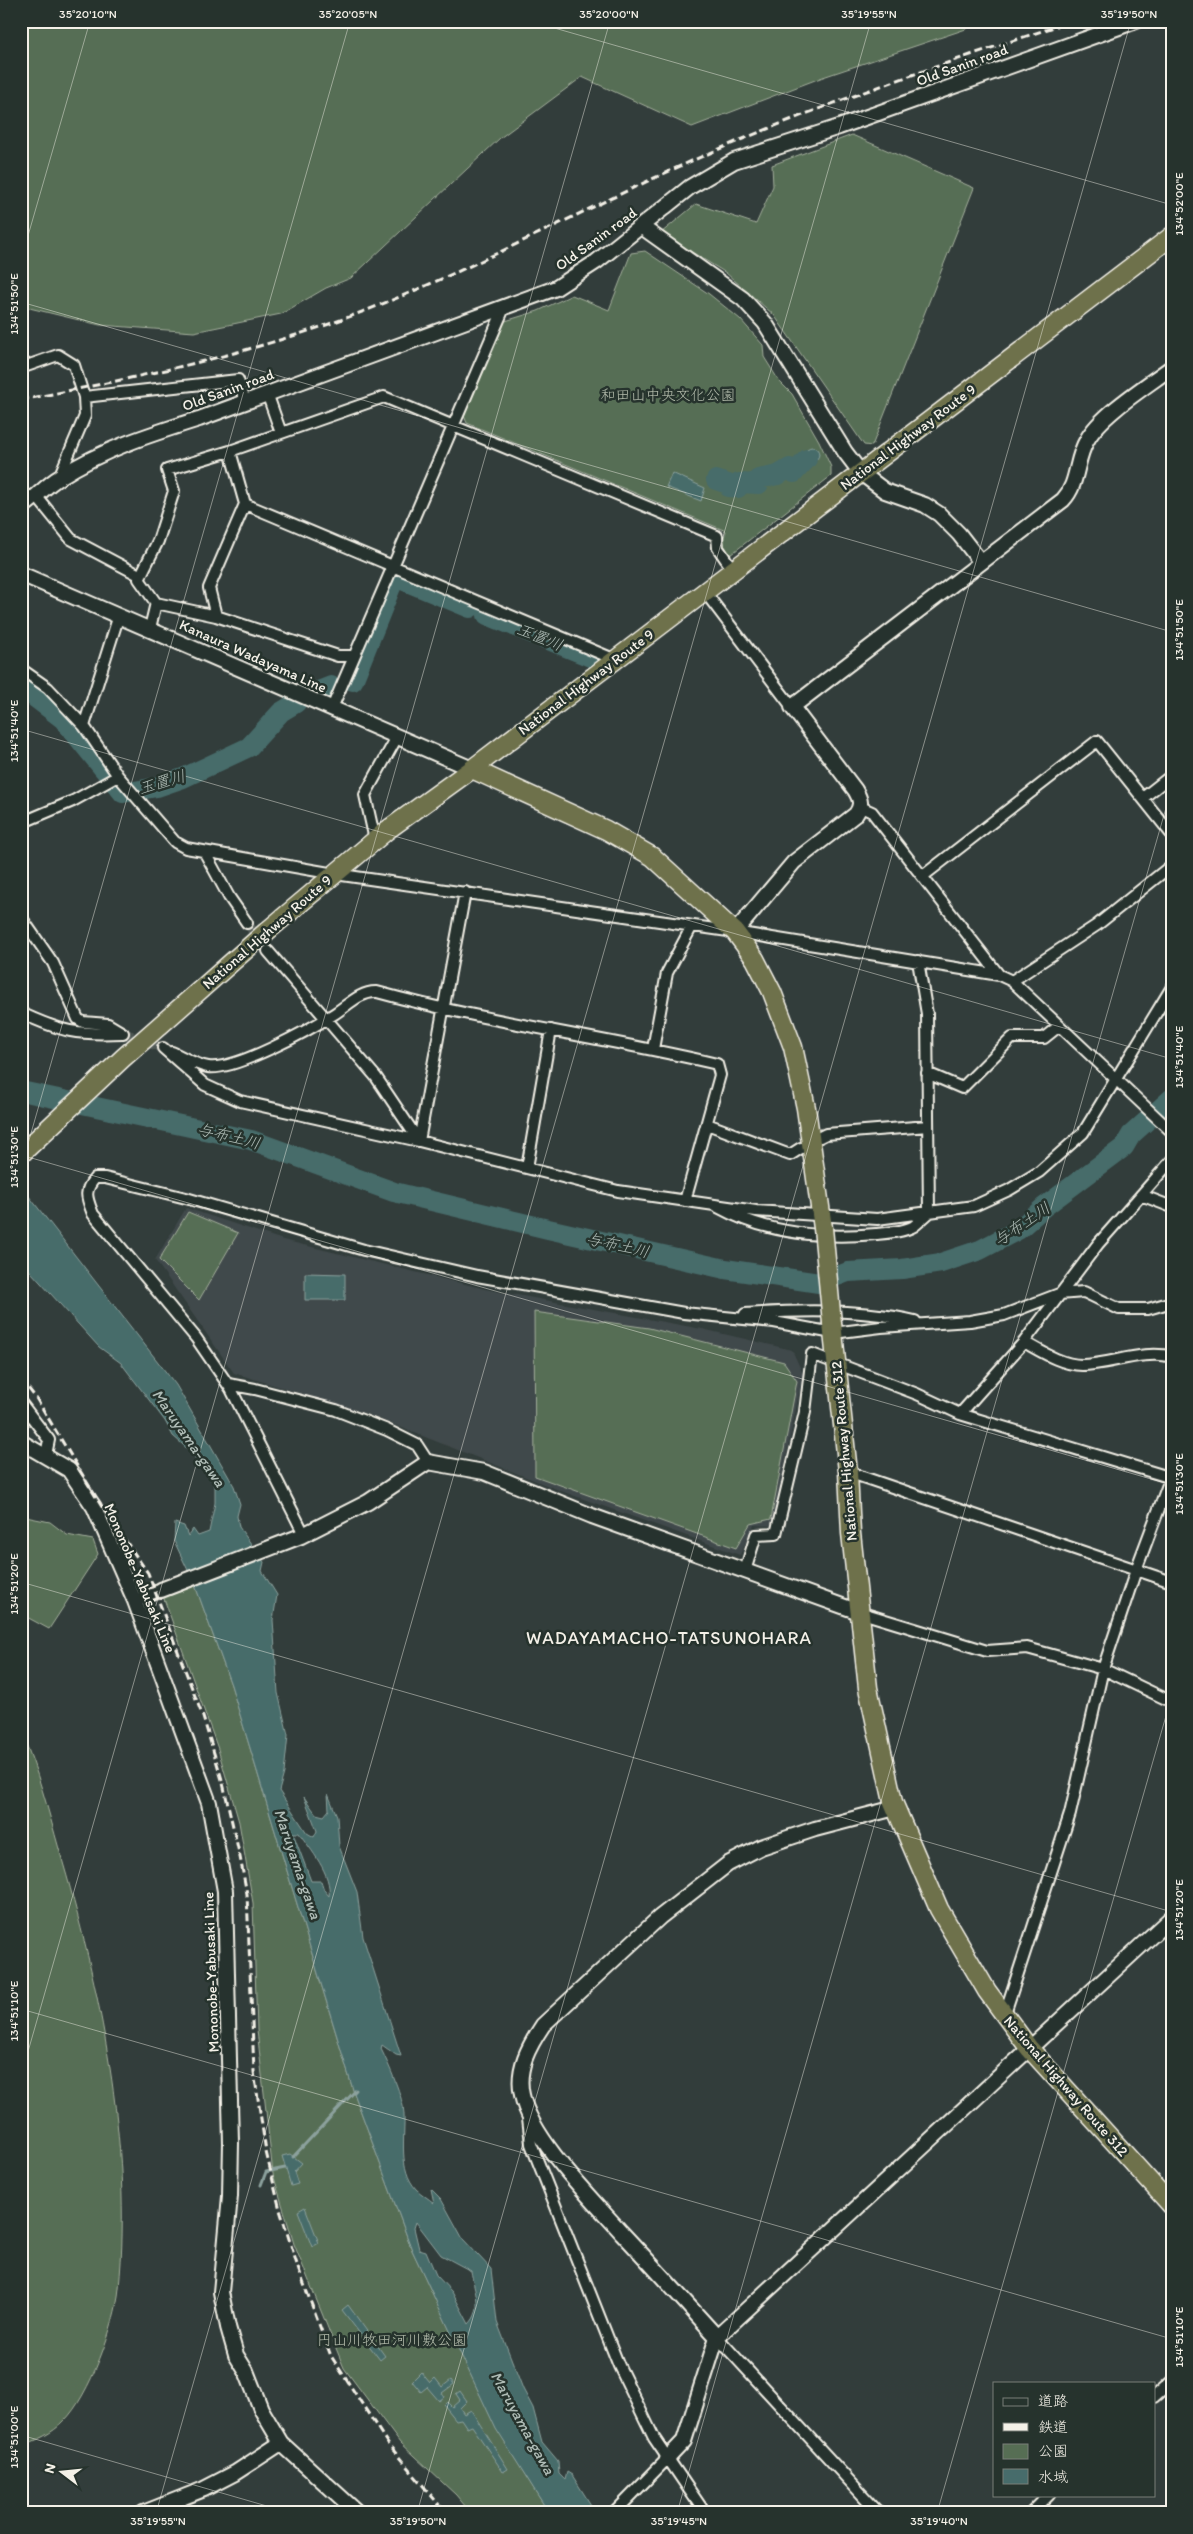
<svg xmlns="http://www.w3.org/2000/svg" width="1193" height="2534" font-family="Itim,'Klee One',sans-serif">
<rect width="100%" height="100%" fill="#323d3b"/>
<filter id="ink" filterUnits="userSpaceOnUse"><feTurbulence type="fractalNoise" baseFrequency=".02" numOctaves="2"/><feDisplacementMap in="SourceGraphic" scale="10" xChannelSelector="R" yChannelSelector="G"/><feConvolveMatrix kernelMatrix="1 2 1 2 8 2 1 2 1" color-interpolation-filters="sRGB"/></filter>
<g filter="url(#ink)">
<path fill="#41494b" d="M186,1208L283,1240L485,1289L702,1329L792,1350L803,1374L772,1526L754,1525L740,1555L564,1492L362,1412L234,1373L155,1260Z"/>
<path fill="#566e54" stroke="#a5b09e" d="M21,21H974L966,29L823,77L692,127L582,77L500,138L351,278L326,288L281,314L194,332L100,325L21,306Z
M852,135L974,188L872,446L864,445L774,315L726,273L661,233L696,204L756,224L773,186L772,165Z
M645,251L709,294L740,319L763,345L764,357L779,381L792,394L819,441L831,467V476L730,555L722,544L726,531L467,423L464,416L502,322L538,311L572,295L609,310L631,253Z
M188,1212L238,1233L199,1300L159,1260Z
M534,1312L649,1328L784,1362L797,1381L771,1519L750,1524L736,1548L535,1476Z
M21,1516L50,1522L67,1535L93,1540L98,1554L49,1629L21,1614Z
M195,1585L231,1685L354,2093L412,2250L496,2428L549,2513H471L456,2495L400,2443L344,2368L294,2244L273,2174L257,2030L253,1903L239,1822L218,1749L163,1596Z
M21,1732C38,1770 48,1810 59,1849C100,1987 133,2143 119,2288C116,2323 89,2397 64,2421C52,2434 37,2440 21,2446Z"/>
<path fill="#476c6b" stroke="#8ca19d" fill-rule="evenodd" d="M805 454a7 7 0 1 1 14 0a7 7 0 1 1-14 0Z
M672,473L705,488L701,501L666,487Z
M21,1186L176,1385L234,1486L240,1504L237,1516L239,1527L264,1562L262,1571L277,1595L273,1620L278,1693L288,1735L284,1773L279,1791L307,1833L314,1837L317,1831L304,1797L316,1814L324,1816L329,1810L328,1794L337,1816L339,1846L357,1892L363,1937L401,2056L396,2055L382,2045L381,2049C388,2063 404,2099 404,2114C405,2138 398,2169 416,2189C421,2194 428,2198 434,2203L431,2189L441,2199L463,2239L491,2269L497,2322L523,2389L533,2408L542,2442L558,2461L559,2474L565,2480L567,2472L572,2475L596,2513H549L496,2429L412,2250L354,2093L231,1685L195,1585L174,1541L175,1523L184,1526L188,1536L193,1529L198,1536L209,1532L215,1503V1485L190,1451L173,1436L165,1421L121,1363L99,1347L21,1261ZM293,1833H299C311,1850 332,1874 329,1896L324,1890L321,1881H311ZM416,2222L441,2255L471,2271C474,2290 484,2309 469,2324L452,2292L436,2275L426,2251L419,2249L414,2228Z
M305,1273L345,1274V1300H305Z
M290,2154L302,2163L294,2172L298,2184L291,2186L282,2156Z
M305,2207L319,2243L312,2247L298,2211Z
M348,2305L385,2356L380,2360L342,2310Z
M421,2372L430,2383L435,2378L442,2387L451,2380L454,2384L442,2393L444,2397L439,2401L427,2387L421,2392L412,2381Z
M460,2391L467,2401L460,2408L464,2414L471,2410L508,2469L503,2472L472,2426L467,2428L461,2419L456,2420L444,2405L447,2402L452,2407L460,2400L456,2394Z"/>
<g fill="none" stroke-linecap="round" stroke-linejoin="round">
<path stroke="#8ca19d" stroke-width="3" d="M293,2157L356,2090
M261,2185L266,2172L285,2168"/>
<path stroke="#476c6b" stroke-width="20" d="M716,480L728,484L729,487L738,488L739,483L759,484L758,479L778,475L790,468L794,473L807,459
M487,615L593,658
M353,681L395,577L470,608
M21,687L63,719L123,793L157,787L183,778L249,747L281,712L296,703
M316,692L331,686
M21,1091L251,1140L394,1192L548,1229L725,1269L819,1283L848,1272L902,1269L941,1263L980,1250L1018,1230L1044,1207L1124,1147L1131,1135L1172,1098"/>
<path stroke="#4f5855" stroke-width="10" stroke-dasharray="10 5" stroke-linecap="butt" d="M247,923L261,942
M123,1033L163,1048"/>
<g stroke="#f4f1e8" stroke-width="14">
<path id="street" d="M21,368L58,355L74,365L84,397L85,416L59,477
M267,393L281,433
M84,397L238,380L245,401
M21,495L37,497L71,539L141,576
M245,504L616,660
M705,592L792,707
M156,603L216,616
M150,628L156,603L139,579L158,541L174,491L167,470L230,451
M353,656H338L216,616L209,588L245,504L230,451L384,397L717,536L718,548L733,570
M21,669L48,688L84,726L118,776L175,842L186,848L335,874L735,932L999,975L1012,981L1172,1132
M332,708L504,308
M84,726L119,615
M1144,797L1172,775
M861,807L872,812L999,975
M21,823L73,801L118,776
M375,840L365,795L397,737
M205,853L229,897L247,923
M923,876L1097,741L1172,835
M21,917L53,963L78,1019L83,1022L108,1024L123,1033
M268,951L376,1077L419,1141
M1012,981L1097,925L1172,865
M21,1013C62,1032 76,1035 122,1033
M163,1048L205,1085L240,1101L419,1141L618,1191L756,1211L877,1219L974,1206L1009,1190L1039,1172L1083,1133L1172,987
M653,1049L667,973L692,926
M172,1052C183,1057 196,1065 208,1067C235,1071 309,1030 334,1014C348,1005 361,991 377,992C489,1023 604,1037 717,1064L720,1075L685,1201
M927,1073L962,1088L1012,1038H1044L1059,1026
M707,1124L790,1155L801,1148
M820,1137L826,1134L928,1126
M419,1141L465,892
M527,1168L551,1030
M1141,1195L1172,1207
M718,1207C767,1234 822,1239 876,1234C887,1233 904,1232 914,1226C919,1222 924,1217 929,1213L927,1014L918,961
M745,1314C798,1310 864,1309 915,1321
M1024,1342C1042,1352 1062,1365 1082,1365C1109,1365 1144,1349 1172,1357
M228,1384L255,1389L336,1410L387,1430L417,1445L428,1462
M21,1403L49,1440L46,1455
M960,1414L1024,1342L1098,1244L1172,1160
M848,1472L1172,1582
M304,1534L231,1389L196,1338L93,1214C87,1198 83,1192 95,1178H105L186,1198L364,1250L477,1276L684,1313L774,1322L833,1333L881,1327L970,1321L1004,1315L1059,1294L1084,1292L1119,1309H1148L1172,1302
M745,1571L756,1535L776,1534L805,1412L812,1354L917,1394L960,1414L1172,1478
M135,1601L161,1590
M859,1612L987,1651L1027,1648L1103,1669L1172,1702
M1004,2016L1070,1814L1103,1669L1136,1570L1172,1474
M528,2118L531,2144L619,2366L654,2438L705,2513
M717,2337L879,2513
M1154,2397L1172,2381
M614,2513L667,2459
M1031,2513L1049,2495"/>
</g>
<g stroke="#f4f1e8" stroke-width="18">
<path id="secondary" d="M642,227L743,299L765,323L845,452L861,473L885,491L925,505L939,514L959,534L980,561
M21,508C35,499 46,485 60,477C103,449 151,434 199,419L556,288L596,262L690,187L734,161L839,127L1136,21
M21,574L472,769
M735,932L794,862L856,814C862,805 861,800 855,790L792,707L1063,500C1079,483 1075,460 1087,440C1100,415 1148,385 1172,367
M21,1442L69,1470L94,1507L135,1601L209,1803L225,1891L231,2143L230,2196L221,2292L228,2327L236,2355L246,2371L261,2409L281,2443L358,2513
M161,1590L301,1536L368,1502L428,1462L484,1472L592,1516L859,1612
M717,2337C685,2302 654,2267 622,2233C592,2199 531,2139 522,2095C516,2069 529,2046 543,2025L660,1917L728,1864L761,1847L815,1829L895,1808
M667,2459L684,2441L717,2337L1172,1917
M143,2513L204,2489L235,2473L281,2443"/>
</g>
<g stroke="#f4f1e8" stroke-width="21">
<path id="highway" d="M472,769L606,830L653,857L735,932L755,959L772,992L793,1047L806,1108L823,1228
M21,1154L123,1058L266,932L386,831L472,769L1172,236
M832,1323L848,1472L851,1533L868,1688L893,1802L939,1909L987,1991L1029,2048L1172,2206"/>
</g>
<use href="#street" stroke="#26332d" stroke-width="10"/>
<use href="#secondary" stroke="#26332d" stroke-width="14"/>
<use href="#highway" stroke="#6e714b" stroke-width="18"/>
<path stroke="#f4f1e8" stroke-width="3" stroke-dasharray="8 4" stroke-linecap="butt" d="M21,400C125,380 232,358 332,323C465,276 588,205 717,150C833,100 952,61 1072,21
M21,1379L36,1398L102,1507L148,1573L203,1717L223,1783L240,1857L247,1894L254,2072L266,2152L280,2210L299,2271L331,2356L388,2444L446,2513"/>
<g stroke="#f4f1e8" stroke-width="21" stroke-linecap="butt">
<path id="highway-bridge" d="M823,1228L832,1323"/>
</g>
<use href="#highway-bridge" stroke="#6e714b" stroke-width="18"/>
</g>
</g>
<path fill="none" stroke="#f4f1e8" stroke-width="1" stroke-opacity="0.45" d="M530,21L1172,205M21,260L90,21M21,302L1172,632M21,729L1172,1059M21,1155L1172,1485M21,1168L350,21M21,1582L1172,1912M21,2009L1172,2339M21,2076L610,21M21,2435L291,2513M156,2513L871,21M417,2513L1131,21M677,2513L1172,787M937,2513L1172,1695"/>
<g text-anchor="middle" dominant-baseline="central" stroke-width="5" stroke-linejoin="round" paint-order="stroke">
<g font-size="15" fill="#f4f1e8" stroke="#26332d">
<text transform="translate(962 65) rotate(-20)">Old Sanin road</text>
<text transform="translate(596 239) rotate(-36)">Old Sanin road</text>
<text transform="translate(228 390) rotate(-20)">Old Sanin road</text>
<text transform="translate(908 437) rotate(-37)">National Highway Route 9</text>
<text transform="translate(253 656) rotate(24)">Kanaura Wadayama Line</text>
<text transform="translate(586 682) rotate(-37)">National Highway Route 9</text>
<text transform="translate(267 932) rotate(-41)">National Highway Route 9</text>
<text transform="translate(844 1451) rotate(-95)">National Highway Route 312</text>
<text transform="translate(140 1578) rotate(67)">Mononobe-Yabusaki Line</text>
<text transform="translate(211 1972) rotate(-92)">Mononobe-Yabusaki Line</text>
<text transform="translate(1066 2086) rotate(49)">National Highway Route 312</text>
</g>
<g font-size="15" fill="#b5bdad" stroke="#26332d">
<text x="668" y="395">和田山中央文化公園</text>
<text x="392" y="2340">円山川牧田河川敷公園</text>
</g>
<g font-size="16" font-style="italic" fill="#afbcb6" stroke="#26332d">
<text transform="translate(540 637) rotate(22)">玉置川</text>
<text transform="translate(162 782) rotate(-16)">玉置川</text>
<text transform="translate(229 1136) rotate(14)">与布土川</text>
<text transform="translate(1022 1224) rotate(-34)">与布土川</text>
<text transform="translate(618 1245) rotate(13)">与布土川</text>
<text transform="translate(189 1438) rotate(55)">Maruyama-gawa</text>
<text transform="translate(298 1864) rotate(71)">Maruyama-gawa</text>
<text transform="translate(523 2423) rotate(61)">Maruyama-gawa</text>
</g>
<g font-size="18" letter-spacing="1" fill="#f4f1e8" stroke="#26332d">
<text x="669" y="1638">WADAYAMACHO-TATSUNOHARA</text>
</g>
</g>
<rect width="1193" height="2534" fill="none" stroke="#26332d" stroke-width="55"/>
<rect x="993" y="2382" width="162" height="115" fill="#26332d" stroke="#787f78"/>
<rect x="1003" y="2398" width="25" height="8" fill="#26332d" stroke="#787f78"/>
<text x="1038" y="2406" font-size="15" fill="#f4f1e8">道路</text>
<rect x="1003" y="2423" width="25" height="8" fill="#f4f1e8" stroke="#787f78"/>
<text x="1038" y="2432" font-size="15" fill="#f4f1e8">鉄道</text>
<rect x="1003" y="2444" width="25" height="15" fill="#566e54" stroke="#787f78"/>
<text x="1038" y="2456" font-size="15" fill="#f4f1e8">公園</text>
<rect x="1003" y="2469" width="25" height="15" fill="#476c6b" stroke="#787f78"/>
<text x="1038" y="2482" font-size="15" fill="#f4f1e8">水域</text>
<g transform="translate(62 2472) rotate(286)" stroke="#26332d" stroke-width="4" paint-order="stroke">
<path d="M0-4L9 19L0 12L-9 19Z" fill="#f4f1e8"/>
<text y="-8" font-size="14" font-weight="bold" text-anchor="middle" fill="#f4f1e8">N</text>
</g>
<rect x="28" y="28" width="1138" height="2478" fill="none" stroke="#f4f1e8" stroke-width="2"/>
<g font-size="12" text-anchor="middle" fill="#f4f1e8">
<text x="88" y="18">35°20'10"N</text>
<text x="348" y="18">35°20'05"N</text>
<text x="609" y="18">35°20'00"N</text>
<text x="869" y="18">35°19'55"N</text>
<text x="1129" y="18">35°19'50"N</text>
<text transform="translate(1179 204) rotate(-90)" y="4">134°52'00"E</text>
<text transform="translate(14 304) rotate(-90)" y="4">134°51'50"E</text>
<text transform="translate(1179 630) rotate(-90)" y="4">134°51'50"E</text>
<text transform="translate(14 731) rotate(-90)" y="4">134°51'40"E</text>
<text transform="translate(1179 1057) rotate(-90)" y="4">134°51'40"E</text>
<text transform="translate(14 1157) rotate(-90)" y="4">134°51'30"E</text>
<text transform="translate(1179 1484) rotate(-90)" y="4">134°51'30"E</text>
<text transform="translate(14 1584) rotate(-90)" y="4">134°51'20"E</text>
<text transform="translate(1179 1910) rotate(-90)" y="4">134°51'20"E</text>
<text transform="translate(14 2011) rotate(-90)" y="4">134°51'10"E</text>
<text transform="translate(1179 2337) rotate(-90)" y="4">134°51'10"E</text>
<text transform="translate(14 2437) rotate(-90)" y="4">134°51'00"E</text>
<text x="158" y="2525">35°19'55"N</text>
<text x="418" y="2525">35°19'50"N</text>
<text x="679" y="2525">35°19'45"N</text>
<text x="939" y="2525">35°19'40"N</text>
</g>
</svg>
